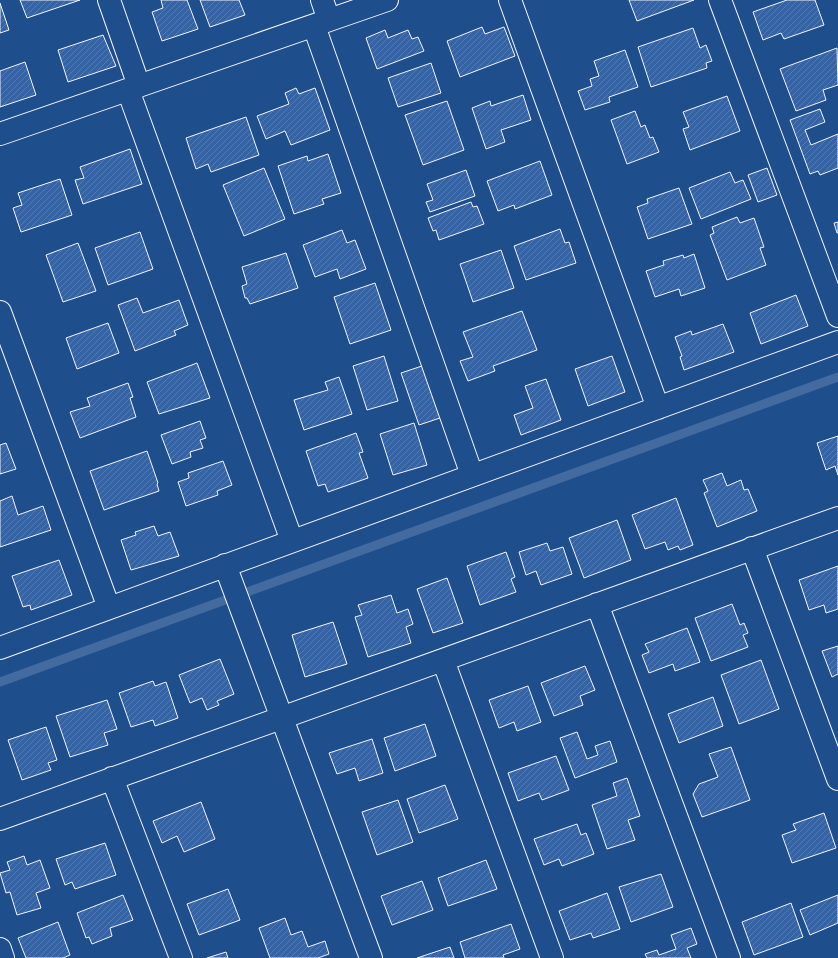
<svg xmlns="http://www.w3.org/2000/svg" width="838" height="958" font-family="'Asap Condensed',sans-serif">
<defs>
<pattern id="building-hatch" width="6" height="6" patternUnits="userSpaceOnUse"><rect width="6" height="6" fill="#3563a3"/><path d="M-1 1l2-2M0 6l6-6M5 7l2-2" fill="none" stroke="#537ab1"/></pattern>
</defs>
<rect width="100%" height="100%" fill="#1f4e8c"/>
<g fill="none" stroke-linecap="round" stroke-linejoin="round">
<path stroke="#446ba0" stroke-width="9" d="M0,682L838,377"/>
</g>
<path fill="url(#building-hatch)" stroke="#f2f6ff" d="M20,0H80L27,18Z
M161,0H187L198,29L162,41L152,12L163,8Z
M200,0H239L245,15L210,27Z
M629,0H694L637,21Z
M787,0H815L824,25L784,39L781,33L763,40L753,12Z
M0,3L9,30L0,33Z
M482,27L485,34L504,27L515,56L460,77L447,41Z
M693,28L700,48L706,45L712,61L706,63L707,68L651,87L638,47Z
M385,30L388,38L408,30L412,39L418,37L424,51L377,69L366,38Z
M103,35L116,66L68,82L58,50Z
M837,48L838,85L823,90L826,100L796,111L780,69Z
M625,50L638,87L609,97L610,102L585,110L578,91L592,86L590,79L599,76L594,61Z
M25,62L36,95L0,107V71Z
M431,63L441,93L398,107L388,78Z
M296,88L299,94L315,88L330,130L291,145L285,131L266,139L257,116L289,104L285,93Z
M523,95L531,120L501,130L505,142L486,149L472,108L490,101L491,106Z
M727,96L740,131L690,150L683,129L689,127L683,112Z
M447,101L464,150L423,165L405,115Z
M820,109L825,122L805,130L811,145L838,134V168L820,175L818,171L810,174L790,120Z
M635,111L641,127L645,125L650,138L653,137L659,152L627,164L611,120Z
M246,117L259,155L211,172L208,164L196,169L186,138Z
M130,149L142,184L83,204L75,180L84,178L80,167Z
M328,154L341,193L322,199L324,204L294,214L278,166L307,156L308,161Z
M540,161L552,195L515,209L514,205L498,211L487,181Z
M264,168L285,219L244,236L223,185Z
M767,168L777,195L758,202L748,175Z
M466,170L475,196L430,212L426,202L433,200L427,184Z
M730,172L735,183L743,180L751,199L701,219L689,188Z
M60,179L72,215L21,232L13,208L22,205L18,193Z
M679,188L692,224L648,239L637,207L648,203L647,199Z
M471,202L473,207L477,206L484,224L439,240L436,230L433,231L428,218Z
M737,217L740,223L754,218L764,247L760,248L766,265L727,280L710,235L714,233L712,227Z
M838,222V233H837L834,223Z
M560,229L565,243L569,242L576,263L526,280L514,246Z
M342,230L347,243L355,240L366,269L340,279L337,269L315,277L303,245Z
M140,232L153,269L108,285L95,248Z
M78,243L96,291L63,302L46,255Z
M501,250L514,288L473,302L460,264Z
M286,253L298,288L250,304L247,298H245L242,286L247,284L242,267Z
M694,254L705,288L681,296L679,289L655,297L646,271L664,265L663,261L683,255L684,258Z
M375,283L391,330L350,344L334,297Z
M796,295L808,326L761,344L750,313Z
M137,298L143,313L179,300L188,325L174,331L176,335L135,351L118,305Z
M522,311L537,350L493,366L495,371L468,381L460,361L473,357L463,332Z
M108,323L119,353L77,369L66,338Z
M723,324L734,352L684,370L680,357L682,356L675,337L691,331L692,335Z
M384,356L398,401L367,410L353,366Z
M612,356L625,392L588,406L575,369Z
M197,363L210,398L159,414L147,382Z
M425,365L443,417L419,425L401,373Z
M339,377L352,414L304,430L294,400L328,390L325,382Z
M546,379L561,420L521,435L514,415L533,408L525,386Z
M128,383L133,397L130,398L136,417L80,438L70,412L90,406L87,398Z
M200,421L206,438L200,440L203,448L190,452L191,457L172,464L161,435Z
M414,423L427,465L393,475L380,434Z
M356,433L363,452L359,453L368,478L328,492L325,484L318,486L306,451Z
M838,436V475L835,466L826,470L817,443Z
M6,443L16,469L0,474V445Z
M147,451L158,483L157,484L159,491L104,510L90,471Z
M223,461L232,485L217,491L218,495L186,506L178,482L189,478L188,473Z
M722,473L727,486L741,480L744,490L748,489L757,511L717,527L704,493L708,491L703,480Z
M12,496L18,515L43,506L51,530L0,547V501Z
M676,498L693,545L680,550L678,546L668,550L665,542L645,549L632,515Z
M617,520L631,560L584,578L569,538Z
M154,526L158,536L170,532L179,556L131,570L121,540L136,535L135,532Z
M547,543L550,551L563,547L572,574L541,585L536,571L526,575L519,552Z
M506,552L515,577L511,579L516,592L480,605L467,566Z
M59,560L72,595L31,610L30,605L23,607L12,576Z
M838,566V609L826,613L824,605L809,610L799,580Z
M447,578L463,623L433,633L417,589Z
M391,595L397,613L408,609L413,624L406,627L411,643L368,657L355,617L362,615L358,605Z
M732,604L740,625L744,623L748,633L743,635L748,647L711,661L695,618Z
M333,622L347,664L305,677L292,635Z
M687,628L700,662L675,671L673,664L649,673L642,655L649,652L645,644Z
M838,646V674L832,677L822,651Z
M220,659L234,694L217,701L219,705L207,710L202,698L190,703L179,675Z
M761,660L779,709L739,724L721,675Z
M585,666L595,690L580,696L583,705L554,716L541,683Z
M153,681L155,686L166,682L178,718L155,726L153,720L131,727L119,693Z
M528,686L541,722L517,731L514,722L499,728L489,700Z
M713,697L723,726L679,743L668,714Z
M107,700L117,729L104,733L108,745L70,757L56,716Z
M425,724L436,756L395,771L384,738Z
M46,727L57,760L48,763L51,770L22,780L8,740Z
M577,732L587,759L598,755L595,746L610,741L617,762L575,778L560,738Z
M372,739L383,773L359,781L355,768L337,774L329,753Z
M731,747L750,800L702,817L693,794L699,784L718,777L709,754Z
M556,756L569,790L542,800L539,793L518,801L508,773Z
M627,778L640,816L628,820L635,840L607,849L592,805L617,796L613,783Z
M445,785L458,819L419,833L407,799Z
M398,800L413,842L377,855L362,812Z
M201,802L215,839L184,852L177,836L162,843L153,821Z
M824,813L836,848L792,863L782,835L796,830L793,824Z
M577,824L581,835L586,833L594,854L562,866L559,859L544,865L534,839Z
M105,843L116,875L75,889L72,882L65,885L56,859Z
M24,856L27,865L40,860L50,888L36,893L41,908L17,915L10,892L6,893L0,873L10,870L7,862Z
M486,860L497,889L448,906L438,878Z
M661,874L673,907L631,922L619,887Z
M422,881L433,910L392,925L381,896Z
M228,889L240,920L199,935L187,904Z
M607,893L620,929L593,938L591,933L570,940L559,911Z
M123,895L133,920L110,928L112,936L92,944L89,937L86,938L77,913Z
M838,895V923L810,935L800,910Z
M791,903L803,937L754,955L742,922Z
M285,918L291,935L302,931L308,947L325,941L329,954L318,958H270L259,928Z
M58,922L70,955L63,958H26L18,938Z
M511,924L520,949L503,955L504,958H465L460,942Z
M691,928L697,944L687,948L691,958H647L645,954L657,950L659,955L676,949L671,935Z
M450,947L454,958H417Z
M226,952L228,958H207Z"/>
<g fill="none" stroke-linecap="round" stroke-linejoin="round">
<g stroke="#f2f6ff" stroke-width="24">
<path id="minor" d="M109,0L139,86
M322,0L329,20
M510,0L658,408
M720,0L838,316
M314,26L472,475
M128,90L292,541
M0,134L387,0
M0,312L109,608
M752,548L838,779
M225,565L371,958
M597,604L729,958
M0,648L838,342
M443,660L552,958
M112,778L181,958
M0,819L838,518
M0,949L3,958"/>
</g>
<use href="#minor" stroke="#1f4e8c" stroke-width="22"/>
</g>
</svg>
